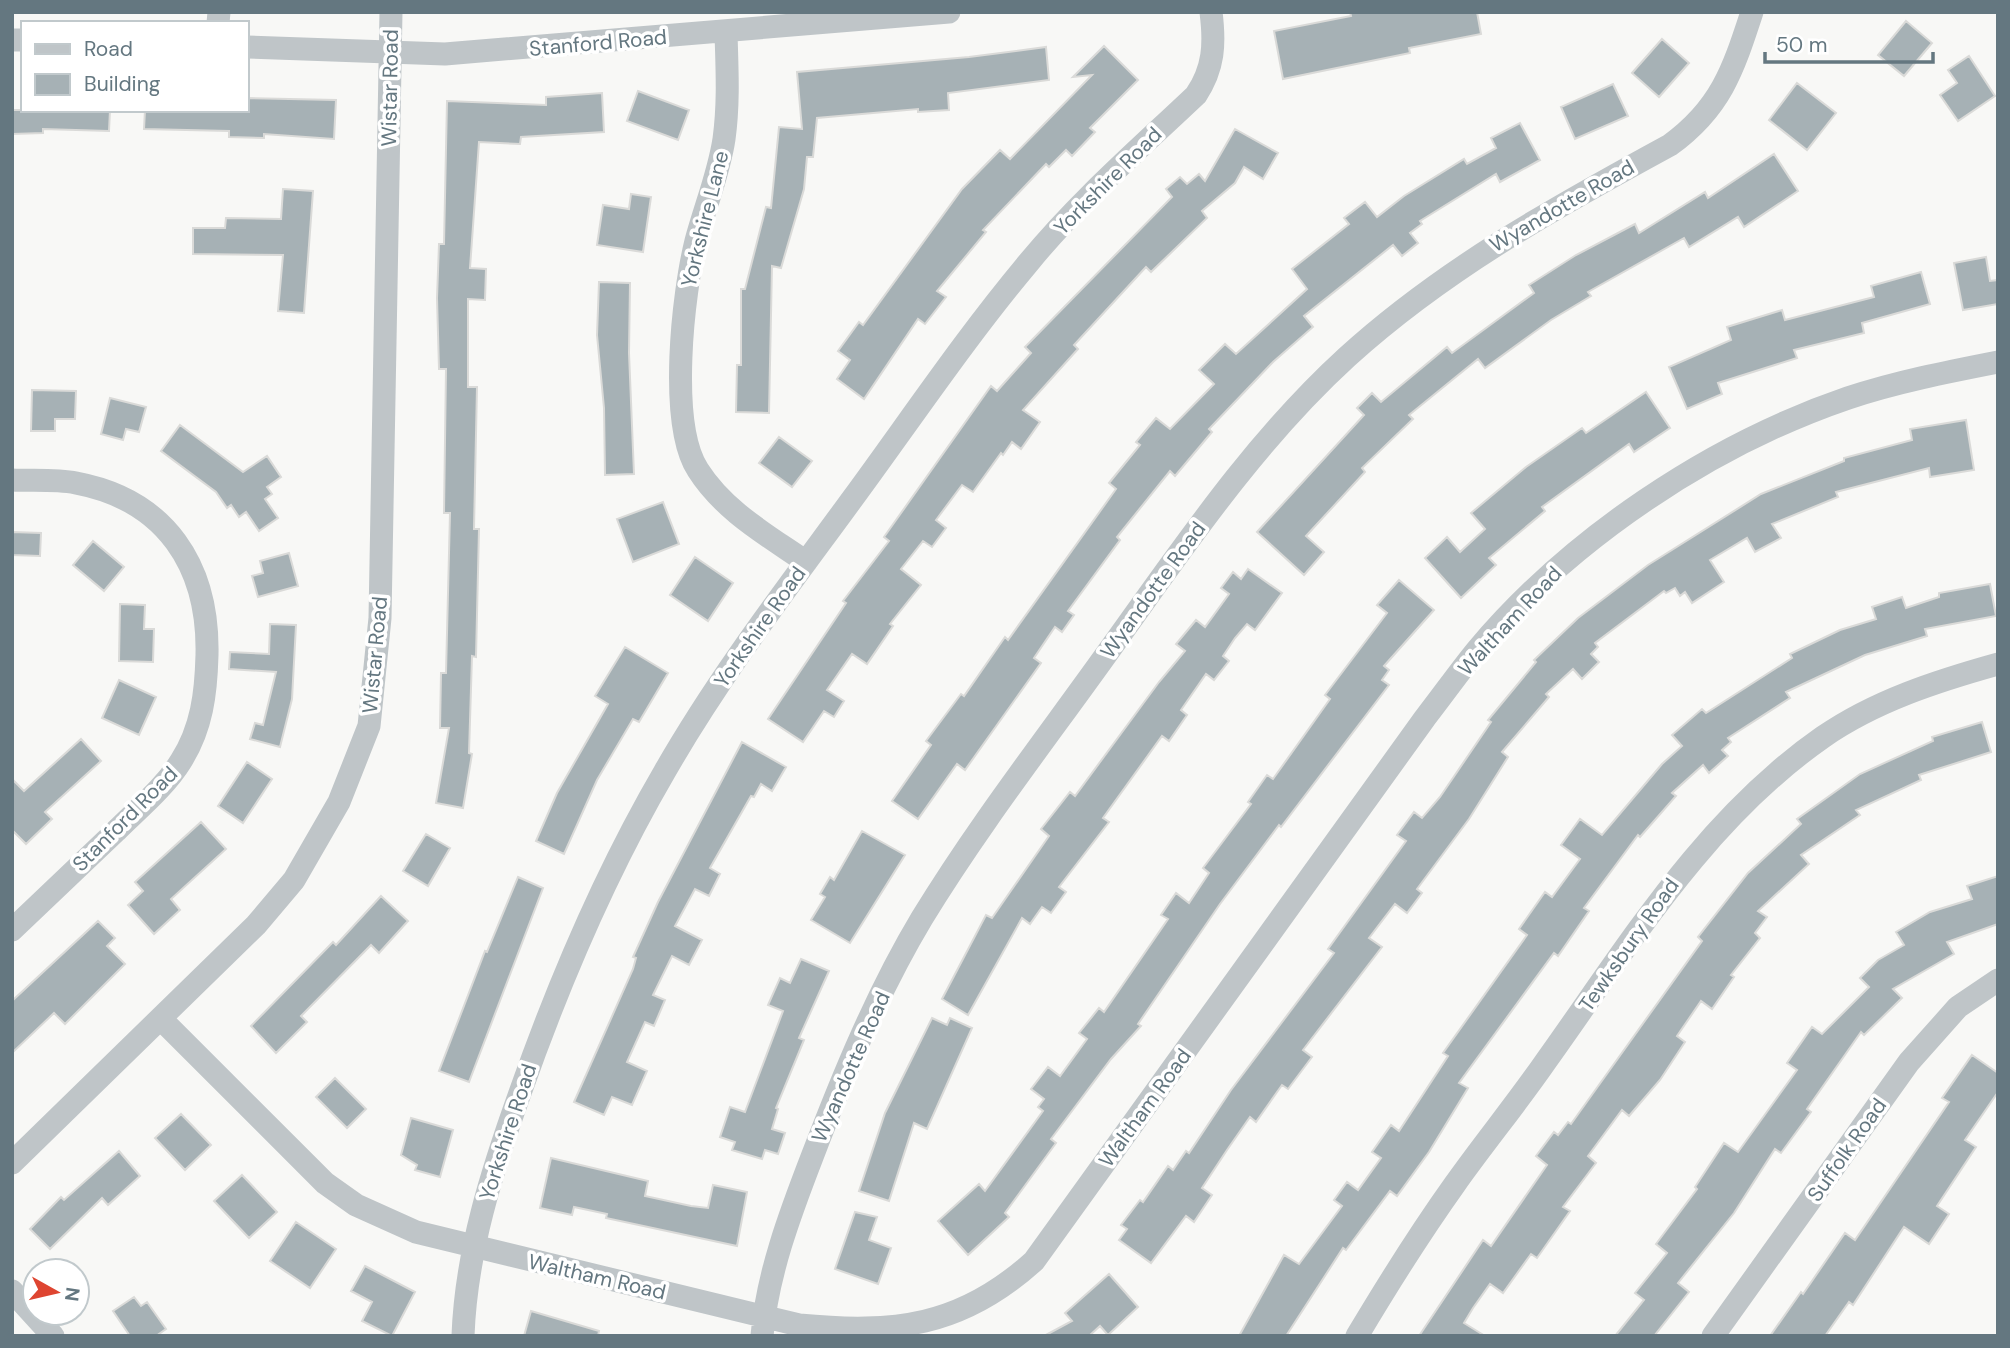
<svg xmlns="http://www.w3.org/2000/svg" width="2010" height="1348" font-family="'DM Sans',sans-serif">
<rect width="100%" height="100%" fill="#f8f8f6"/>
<path fill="#a6b1b5" stroke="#dadad8" stroke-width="2" d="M1350,12H1477L1481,34L1409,48L1410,53L1283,79L1274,31L1351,16Z
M1906,21L1932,43L1904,76L1878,55Z
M1662,39L1689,63L1659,97L1632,73Z
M1104,46L1138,80L1090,128L1095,132L1072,156L1066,150L1049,167L1046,164L983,230L986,232L937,291L946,297L925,324L918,319L864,399L837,379L850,360L838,351L859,322L863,325L962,189L1000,150L1010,159L1092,75L1073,77Z
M1046,47L1049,80L948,93L949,110L918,112V109L817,118L813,157H807L804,189L781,268L772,266L769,413L736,412L737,365H741V289H745L766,207L771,208L779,127L802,129L797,72L969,57Z
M1969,56L1995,96L1958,121L1940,95L1957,83L1948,70Z
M1797,83L1836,113L1807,150L1769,120Z
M1613,84L1628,116L1575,139L1561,107Z
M638,91L689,110L678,140L627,121Z
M602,93L604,132L521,137L520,144L479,142L470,268L486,269L485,300L468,299V387H477L474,529H479L476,657L472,656L469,753L472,754L463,808L436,803L449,728H440L441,673H446L450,513H444L446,369H439L437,298L439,244H444L447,101L546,105V97Z
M247,98L336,100L334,139L264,134V138L229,137V131L144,129L145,110H247Z
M12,110H110L109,131L43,129V133L12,134Z
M1520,123L1540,160L1500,182L1496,174L1420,221L1422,224L1410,233L1418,243L1402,256L1393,245L1304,316L1313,327L1273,362L1209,429L1212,432L1175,476L1170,471L1117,537L1120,540L1068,611L1074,615L1062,632L1055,627L1034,658L1041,663L965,770L957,764L918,819L892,801L931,745L926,741L961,694L964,696L1005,637L1008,640L1116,489L1109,483L1140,445L1136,442L1156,418L1170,429L1214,384L1199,370L1225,344L1236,354L1307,289L1292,269L1349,224L1344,218L1365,202L1377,217L1404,196L1464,159L1467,164L1496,148L1491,138Z
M1235,129L1278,153L1263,179L1244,167L1235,183L1202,211L1207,218L1151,272L1146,267L1074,345L1078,349L1023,410L1040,422L1021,449L1012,442L1003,455L1001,453L973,492L962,485L936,520L946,528L932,547L923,541L901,569L921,585L890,624L893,626L867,664L852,654L827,690L844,701L834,717L824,711L803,742L768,719L846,603L843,601L889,541L884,537L991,386L997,391L1031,353L1025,347L1172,197L1166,189L1180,177L1187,184L1199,174L1205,181Z
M1774,154L1798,191L1744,227L1738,217L1689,247L1684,238L1588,292L1591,296L1551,320L1485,368L1478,359L1409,415L1413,419L1362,468L1365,472L1306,536L1324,552L1304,575L1257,532L1364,415L1357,408L1372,393L1381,402L1447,347L1452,353L1534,293L1529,285L1576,255L1635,224L1639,233L1705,192L1708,198Z
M283,189L313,191L304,313L278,311L283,255L193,254V228H225L226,218L281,219Z
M631,194L651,197L643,252L597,245L603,205L629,209Z
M1986,257L1990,281L1998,280V304L1963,310L1954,263Z
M1921,272L1930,304L1862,323L1864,333L1794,350L1797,358L1718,383L1722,394L1687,409L1669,367L1731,340L1727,327L1782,310L1785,320L1874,297L1871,286Z
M599,282L630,283L629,353L634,474L605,475L604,408L597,335Z
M32,390L76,391L75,419H55V431H31Z
M1646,392L1670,428L1634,452L1629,444L1542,507L1545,511L1489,558L1496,565L1461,598L1425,558L1447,537L1460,552L1485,529L1471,513L1526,467L1582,428L1586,433Z
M110,398L146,407L139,432L126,429L123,440L101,434Z
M1966,420L1974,470L1930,477L1929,468L1836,492L1838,497L1772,524L1781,538L1755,552L1747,538L1710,560L1724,582L1692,603L1685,592L1680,596L1675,588L1666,593L1664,591L1595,643L1598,647L1591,654L1599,662L1582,679L1573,669L1546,694L1549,697L1502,752L1508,757L1469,819L1417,889L1422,893L1407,913L1395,904L1369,938L1382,947L1303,1050L1312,1057L1288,1089L1282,1085L1256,1122L1250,1117L1227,1150L1202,1188L1212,1195L1194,1222L1186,1216L1151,1263L1119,1240L1127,1229L1121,1225L1140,1200L1143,1202L1168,1166L1173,1170L1186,1151L1189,1153L1231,1090L1334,953L1328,949L1406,841L1397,835L1414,812L1422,818L1440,797L1491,722L1488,720L1536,662L1534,660L1578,618L1648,565L1761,494L1844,461V458L1912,440L1910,429Z
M180,425L243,472L267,456L281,477L267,487L272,494L265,499L278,518L259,531L246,512L239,517L231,505L227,508L216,492L161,451Z
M779,437L812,461L792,487L759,463Z
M663,502L679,544L633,562L617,519Z
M12,532L41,533L40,556L12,555Z
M93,541L124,567L104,591L73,565Z
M289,553L298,586L258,597L252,576L263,573L260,561Z
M695,557L733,583L708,621L670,595Z
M1248,569L1282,593L1255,630L1247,624L1235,638L1223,656L1229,661L1214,680L1206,674L1181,710L1187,715L1169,741L1162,736L1103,818L1109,822L1059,887L1066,892L1051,913L1042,907L1030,924L1022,918L968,1015L942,999L986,915L992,918L1049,836L1041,829L1070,792L1075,796L1159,682L1185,651L1176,644L1196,620L1205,627L1229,594L1221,588L1233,572L1241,579Z
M1399,580L1434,610L1384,666L1389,670L1382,680L1389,685L1281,827L1279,825L1220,904L1138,1024L1141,1026L1111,1059L1051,1139L1056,1143L1005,1213L1009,1217L968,1255L938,1221L979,1184L985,1191L1043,1111L1038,1107L1044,1099L1031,1089L1048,1067L1060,1076L1087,1039L1079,1033L1099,1008L1104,1012L1168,919L1161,915L1176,893L1189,903L1209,873L1203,868L1251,804L1248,802L1267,775L1273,779L1330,699L1325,695L1387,613L1377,605Z
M1990,584L1996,616L1925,629L1927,636L1865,655L1786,692L1790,698L1728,738L1731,742L1722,750L1728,756L1709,773L1703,765L1672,793L1676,796L1640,837L1638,835L1584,908L1589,911L1558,956L1554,953L1459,1083L1468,1088L1429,1152L1397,1196L1390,1191L1346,1250L1343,1248L1286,1336H1239L1284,1255L1299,1264L1342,1206L1334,1200L1347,1182L1358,1190L1381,1158L1372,1152L1391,1125L1399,1131L1448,1056L1443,1053L1527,935L1519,929L1545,892L1552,897L1580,859L1561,845L1580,819L1602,835L1662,764L1682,746L1672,735L1702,709L1706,713L1792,658L1790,654L1840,630L1876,619L1872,607L1902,597L1906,608L1939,597V593Z
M120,604L145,605L144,629H154L153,662L119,661Z
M270,624L296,625L292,699L280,747L250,739L255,723L263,725L276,672L229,669L230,652L269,654Z
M625,647L668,673L639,722L633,719L597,780L564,854L536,841L557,793L608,704L595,696Z
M119,680L156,697L139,735L102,718Z
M1982,722L1991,752L1919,775L1921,780L1856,810L1860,815L1801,855L1809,864L1758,911L1767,917L1755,933L1760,938L1731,975L1734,977L1712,1009L1701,1001L1677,1036L1685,1042L1660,1080L1629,1116L1622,1110L1588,1156L1596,1163L1563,1207L1570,1211L1537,1258L1531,1254L1503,1293L1490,1284L1473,1308L1464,1323L1485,1336H1419L1483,1240L1491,1246L1547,1165L1536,1156L1554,1132L1558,1135L1568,1122L1571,1124L1702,941L1698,937L1748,873L1801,824L1797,819L1860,774L1933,741L1932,737Z
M81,739L101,761L45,812L52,819L26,844L12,830V779L24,791Z
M742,742L786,767L772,791L761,784L754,797L751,796L710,868L720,874L709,896L695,889L675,926L702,940L689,965L672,956L653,995L665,1000L654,1026L645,1022L627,1062L647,1071L632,1105L612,1097L604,1115L574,1102L633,969L636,958L633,957L658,902Z
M247,762L272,779L243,823L218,806Z
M201,822L226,849L171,899L180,910L154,934L128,905L143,891L135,882Z
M862,831L905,855L850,943L811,920L825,897L820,894L830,877L834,880Z
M426,834L450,848L428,886L403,871Z
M1998,876V924L1947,942L1954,954L1893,989L1902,998L1864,1035L1861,1032L1807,1109L1811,1112L1781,1153L1775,1149L1734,1213L1678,1283L1689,1292L1654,1336H1615L1644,1300L1635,1293L1667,1253L1656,1244L1697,1189L1695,1187L1724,1143L1738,1152L1797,1070L1787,1063L1812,1027L1822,1034L1869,987L1860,978L1878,960L1904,945L1896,932L1930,912L1972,899L1967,886Z
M518,877L543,888L469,1082L439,1071L485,951L487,952Z
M381,896L408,921L379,953L371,945L301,1016L307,1022L276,1053L251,1026L333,942L336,945Z
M98,921L115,938L107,946L125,964L65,1024L54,1013L12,1053V1001Z
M801,959L829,971L799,1038L804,1040L776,1108L778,1109L772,1129L785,1133L778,1154L765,1150L762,1159L732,1150L735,1142L720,1137L730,1107L745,1112L783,1011L768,1005L780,978L790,983Z
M932,1018L947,1025L950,1018L972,1028L927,1129L914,1123L889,1201L859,1191L885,1113Z
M1972,1055L1998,1073V1092L1965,1140L1976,1147L1937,1206L1949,1214L1929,1244L1904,1227L1853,1305L1849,1302L1825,1336H1770L1801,1292L1803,1294L1845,1233L1855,1240L1949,1102L1942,1098Z
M335,1078L366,1109L347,1128L316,1097Z
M181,1114L211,1145L185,1170L155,1138Z
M411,1118L453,1130L440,1177L415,1170L417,1165L401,1155Z
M119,1151L140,1176L108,1205L102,1198L50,1249L30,1229L61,1197L64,1200Z
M551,1158L648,1181L645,1196L691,1206L708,1208L713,1185L747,1192L737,1246L606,1218L607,1214L574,1207L572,1215L540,1208Z
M242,1175L277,1212L249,1238L214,1201Z
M855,1212L877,1217L869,1240L891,1248L878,1284L835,1269Z
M296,1222L336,1249L310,1288L270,1261Z
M365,1266L415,1292L392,1336L362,1321L372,1302L351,1291Z
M1109,1274L1138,1307L1108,1335L1100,1326L1089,1336H1044L1072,1321L1065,1313Z
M134,1297L141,1306L147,1302L166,1329L156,1336H130L113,1311Z
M531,1311L599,1331L598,1336H524Z"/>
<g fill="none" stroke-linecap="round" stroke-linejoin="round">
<path stroke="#bfc5c8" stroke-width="23" d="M218,23L219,12
M726,33C727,68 729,103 724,139C719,173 705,207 696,241C683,293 668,424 698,470C724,511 767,535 806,562
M12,40H23
M247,47L445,54L949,12
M12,480C33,481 56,479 76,483C166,500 209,566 207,655C206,693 202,728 181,761C165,787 138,809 116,831C81,864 47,897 12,930
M161,1019L325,1183L356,1205L416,1232L799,1325C894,1334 961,1327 1034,1261L1425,718C1443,695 1459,672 1477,650C1570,539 1710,445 1848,398C1896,382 1947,372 1998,362
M12,1163L256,925L294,880L339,802L369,726L380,618L391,12
M12,1291L53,1336
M463,1336C466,1252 492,1171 520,1093C559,982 606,872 665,771C720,675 788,587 853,498C911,419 966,337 1029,262C1079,201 1139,149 1196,95C1214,68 1215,44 1211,12
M762,1336C767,1275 790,1214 812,1157C843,1076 877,993 922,918C980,823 1049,735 1113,645C1185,545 1255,441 1347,357C1444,269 1556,207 1670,145C1721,108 1733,70 1752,12
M1357,1336C1388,1284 1420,1233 1455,1184C1484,1143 1517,1103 1546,1061C1629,945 1704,820 1823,737C1875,701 1937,681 1998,664
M1713,1336L1909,1062L1958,1007L1998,980"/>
</g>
<g text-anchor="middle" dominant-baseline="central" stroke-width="7" stroke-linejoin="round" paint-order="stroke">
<g font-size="21" fill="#647780" stroke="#fff">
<text transform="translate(598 43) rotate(-5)">Stanford Road</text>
<text transform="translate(390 88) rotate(-89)">Wistar Road</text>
<text transform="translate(1108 181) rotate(-45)">Yorkshire Road</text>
<text transform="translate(1562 206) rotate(-30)">Wyandotte Road</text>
<text transform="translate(705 219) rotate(-76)">Yorkshire Lane</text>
<text transform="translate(1153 590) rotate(-54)">Wyandotte Road</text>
<text transform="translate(1510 621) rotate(-47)">Waltham Road</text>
<text transform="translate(760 627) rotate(-55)">Yorkshire Road</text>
<text transform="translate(375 655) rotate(-85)">Wistar Road</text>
<text transform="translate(125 819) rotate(-45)">Stanford Road</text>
<text transform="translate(1629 945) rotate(-55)">Tewksbury Road</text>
<text transform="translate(851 1067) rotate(-66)">Wyandotte Road</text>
<text transform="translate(1145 1108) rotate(-54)">Waltham Road</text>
<text transform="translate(508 1132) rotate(-72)">Yorkshire Road</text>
<text transform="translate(1847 1150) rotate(-55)">Suffolk Road</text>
<text transform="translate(597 1277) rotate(13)">Waltham Road</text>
</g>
</g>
<rect width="2010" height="1348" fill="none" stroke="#647780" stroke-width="28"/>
<rect x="21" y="21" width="228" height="91" fill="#ffffff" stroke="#c1c9cc" stroke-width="2"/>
<rect x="35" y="44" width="35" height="10" fill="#bfc5c8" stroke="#c1c9cc" stroke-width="2"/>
<text x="84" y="56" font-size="21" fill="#647780">Road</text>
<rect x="35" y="74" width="35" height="21" fill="#a6b1b5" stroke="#c1c9cc" stroke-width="2"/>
<text x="84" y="91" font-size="21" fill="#647780">Building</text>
<g transform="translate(56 1292) rotate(98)"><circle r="33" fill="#ffffff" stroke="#c1c9cc" stroke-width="2"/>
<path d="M0-5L12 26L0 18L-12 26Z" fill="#de4531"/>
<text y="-10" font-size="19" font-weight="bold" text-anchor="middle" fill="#647780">N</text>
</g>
<path d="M1765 52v10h168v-10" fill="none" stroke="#647780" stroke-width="3.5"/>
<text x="1776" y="52" font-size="21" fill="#647780" stroke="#ffffff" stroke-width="5" paint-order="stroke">50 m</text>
</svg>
